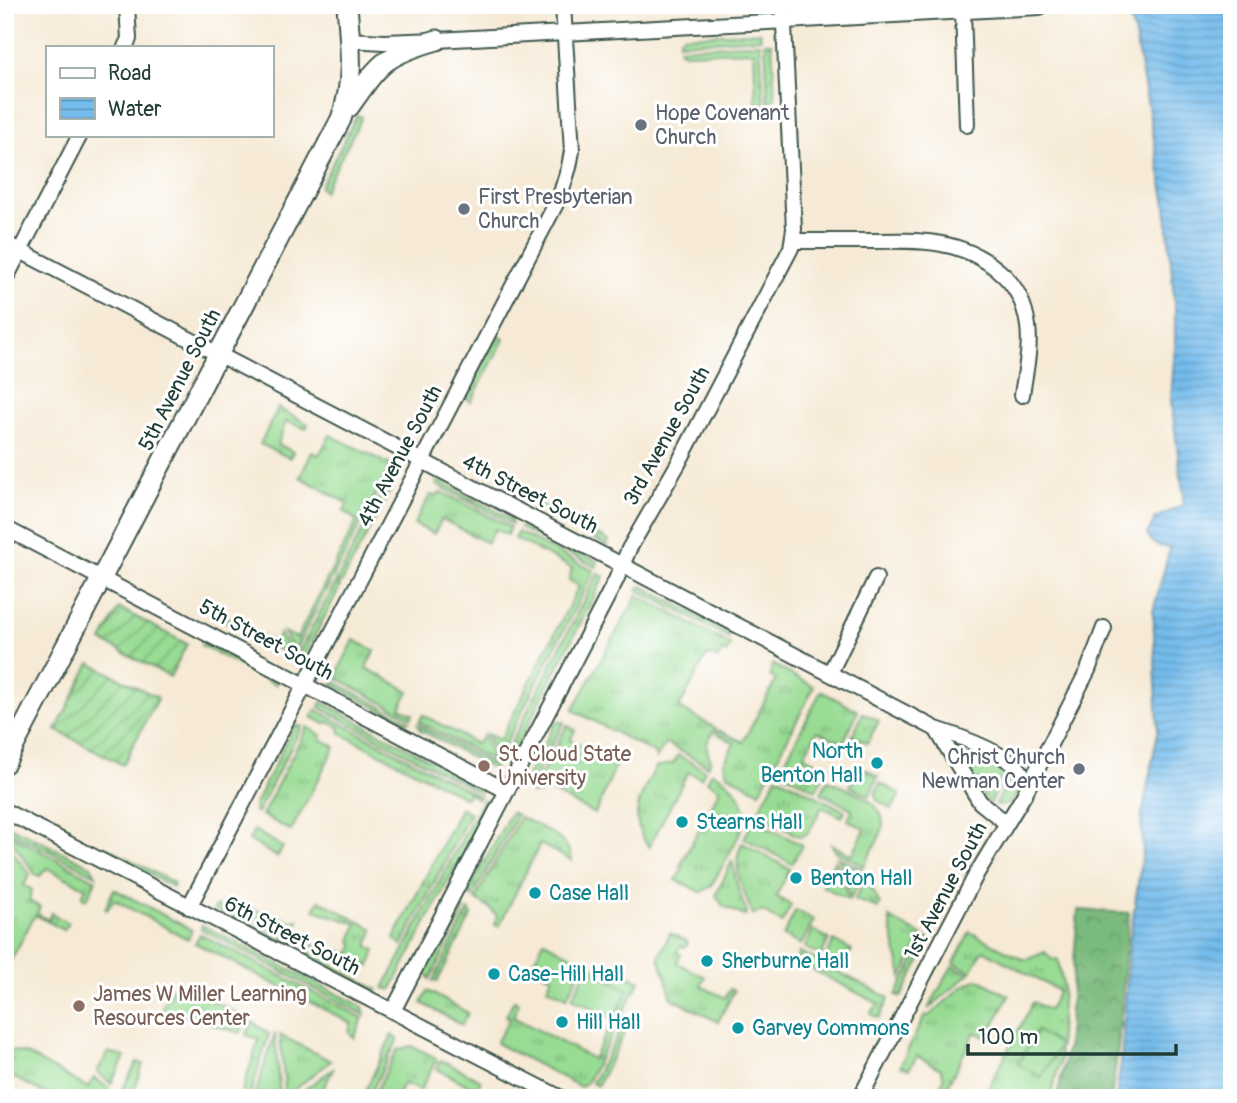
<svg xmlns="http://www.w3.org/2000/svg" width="1237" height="1103" font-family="Pangolin,sans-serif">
<defs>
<pattern id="grass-tufts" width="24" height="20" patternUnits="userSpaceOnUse" patternTransform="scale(1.75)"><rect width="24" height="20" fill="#98db93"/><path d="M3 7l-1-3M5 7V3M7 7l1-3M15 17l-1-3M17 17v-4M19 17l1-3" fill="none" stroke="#7bb379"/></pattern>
<pattern id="forest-crowns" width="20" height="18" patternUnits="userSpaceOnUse" patternTransform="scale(1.75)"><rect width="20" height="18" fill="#7abb7d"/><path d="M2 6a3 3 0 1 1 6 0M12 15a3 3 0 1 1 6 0" fill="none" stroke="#639967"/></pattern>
<pattern id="garden-furrows" width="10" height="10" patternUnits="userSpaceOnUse" patternTransform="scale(1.75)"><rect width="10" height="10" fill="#98db93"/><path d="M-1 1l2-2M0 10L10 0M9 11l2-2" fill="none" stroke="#7bb379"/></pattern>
<pattern id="water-rules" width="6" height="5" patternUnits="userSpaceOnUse" patternTransform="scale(1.75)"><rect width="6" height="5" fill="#74bcec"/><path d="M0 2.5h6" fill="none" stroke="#5f9ac0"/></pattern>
</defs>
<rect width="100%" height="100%" fill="#fff"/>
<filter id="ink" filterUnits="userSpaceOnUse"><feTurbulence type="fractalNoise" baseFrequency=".0143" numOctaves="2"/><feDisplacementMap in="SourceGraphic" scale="14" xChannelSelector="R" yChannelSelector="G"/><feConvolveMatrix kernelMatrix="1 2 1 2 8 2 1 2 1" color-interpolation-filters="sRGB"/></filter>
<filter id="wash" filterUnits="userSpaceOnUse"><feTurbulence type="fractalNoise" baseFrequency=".00686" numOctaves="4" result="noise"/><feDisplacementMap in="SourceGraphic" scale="28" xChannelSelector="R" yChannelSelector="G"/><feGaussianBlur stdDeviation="1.57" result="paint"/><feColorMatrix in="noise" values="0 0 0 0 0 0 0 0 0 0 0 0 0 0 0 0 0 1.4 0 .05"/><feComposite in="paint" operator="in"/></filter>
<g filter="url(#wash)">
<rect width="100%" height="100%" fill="#f6ead6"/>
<path fill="url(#grass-tufts)" stroke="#5c8c64" stroke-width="2" d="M760,32L761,38L679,43V39L683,36Z
M765,42L772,43L775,98L768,104Z
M760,43L764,103L756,104L754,51L684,53L680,51L679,48Z
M357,115L362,117L323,192L320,187Z
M498,335L504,339L471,402L466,398Z
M278,408L308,424L306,429L286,421L278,444L293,452L290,458L260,444Z
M330,435L391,465L294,652L284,632L297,638L357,521L344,511L347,503L300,477L312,452L319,455Z
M438,480L510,518L512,524L436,484Z
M385,486L391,489L341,584L336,582Z
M442,492L510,527L507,535L495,529L487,543L442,519L434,534L414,524L430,495L436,496Z
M534,501L609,541L607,546L534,507Z
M526,525L598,562L596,567L520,528Z
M518,532L594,571L501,752L492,747L487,734L500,740L579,586L569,580L572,568L514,538Z
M598,573L604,577L507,766L501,763Z
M335,584L340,587L303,659L296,658Z
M642,586L728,632L729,638L638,590Z
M637,595L731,645L726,653L722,651L718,659L710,655L706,657L679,708L716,728C707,741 703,746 711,759L708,766L666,743L656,759L654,753L573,710Z
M217,612L275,643L280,633L291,656L216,616Z
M354,640L375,651L366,668L409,691L400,708L413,714L411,718L335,677Z
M205,642L277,680L276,685L201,645Z
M772,664L814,687L760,792L727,774L724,763L734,743L716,733L718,730L743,742L776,680L770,676Z
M333,681L409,721L405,723L332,685Z
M821,691L858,711L843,743L817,731L804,756L827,768L816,790L780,771Z
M322,702L482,788L481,793L319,707Z
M316,710L479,796L478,799L468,793L466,798L342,734L339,731L340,727L328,722L325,724L312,717Z
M863,713L879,721L867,743L852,736Z
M423,715L477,744L484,735L492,756L490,759L419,722Z
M556,722H564L533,780L527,776Z
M418,725L495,765L493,769L420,730Z
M567,725L575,730L570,740L616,765L595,814L544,788L540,794H531Z
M294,726H302L257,813L254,811V806Z
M307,727L322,736L321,739L335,747L291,831L262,815Z
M955,738L1008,768L990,804L981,793L951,740Z
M678,755L705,770L701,778L688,772L649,847C626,818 641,795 656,767L674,763Z
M859,766L878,776L869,796L850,786Z
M1012,771L1020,778C1021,793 1012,807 996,805Z
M712,772C729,780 746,797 745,818C744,831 719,872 711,886L701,892L676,880L683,867L680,866L720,789L707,781Z
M777,776L845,811L842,817L822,807L808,833L800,837L757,814Z
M828,780C846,789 886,800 883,826C881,839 869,854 864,866L835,851L831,844L852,855L865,829L848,820L852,809L821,793Z
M880,783L900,794L892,809L877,800L875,794Z
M483,799L488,802L480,820L391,990L384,988Z
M461,807L470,813L402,945L394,939Z
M511,812L517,815L472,897L468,892Z
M520,817C539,827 570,837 572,861L540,844L499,926L495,925L497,916L491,909L475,899Z
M754,820L802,845L792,864L744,838Z
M5,824L91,866L96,875L5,829Z
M254,830L283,847L277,857L249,840Z
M5,832L96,880L87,899H84L82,896L86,888L47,868L40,876L35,874Z
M5,842L30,874L24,885L32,890L29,901L40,907L37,913L48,920L51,913L68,923L64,930L35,915L10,962L5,961Z
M742,843L790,869L776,896L791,905L782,923L762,911L753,915C744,892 730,866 742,843Z
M108,848L174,883L173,887L106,852Z
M838,857L865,871L851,898L846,882L849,875L843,872Z
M835,859L840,873L838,878L843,883L849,900L822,886Z
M732,861L738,888L747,913L745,916L723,906L716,895Z
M864,880H868L880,905L878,908L855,900Z
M114,889L192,930L188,939L114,900L107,910L105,909Z
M319,900L373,929L368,947L375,950L370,966L310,947L316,944L350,954L354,946L351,941L357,924L314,910Z
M240,905L292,921L299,920L292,940L237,910Z
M216,906L292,944L287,946L217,911L214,909Z
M459,909H465L430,979L425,972Z
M469,910L472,915L437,982L433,981Z
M796,910L814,920L801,945L783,936Z
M889,918L923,936L902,977Z
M202,925L363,1007L365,1015L201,929Z
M813,930L829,939L821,956L805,947Z
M970,932L1022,959H1029L1045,952L1051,959L1058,960L1063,985L1059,1050L1061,1058L1050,1098H983L1033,1002L1049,1010L1059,991L983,950L971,972L954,963Z
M670,933L688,942L685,948L680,946L677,952L681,954L677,963L705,977L701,986L725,998L730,989L734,991L718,1022L672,998L659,957Z
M200,934L363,1018L354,1038L349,1033L351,1023L195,943Z
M926,938L931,940L901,997L896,995Z
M834,941L852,950L843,967L825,958Z
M307,951L378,990L376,993L308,958Z
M800,952L889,998L879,1018L872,1015L871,1012L879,1004L796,961Z
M585,962L617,980L622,972L640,981L618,1022L614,1019L628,990L583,967Z
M952,966L969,974L928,1009Z
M978,979L1009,996L987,1038L975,1032L943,1094L938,1090L944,1078L941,1069L917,1056L909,1069L900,1066L925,1015L929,1016L962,987Z
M174,986L183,991L185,986L247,1019L240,1033L161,1009Z
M428,991L468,1013L462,1025L422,1003Z
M514,1000L519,1003L513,1017L593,1059L610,1027L615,1029L587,1082L581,1087L496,1043L510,1018L506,1016Z
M253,1022L269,1034L249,1098H240L259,1039L246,1035Z
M620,1031L624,1034L597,1086L592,1083Z
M275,1033L280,1098H254Z
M280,1035L331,1061L291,1092L285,1091Z
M392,1035L398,1039L368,1098H362Z
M411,1046L435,1057L438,1062L434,1064L420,1091L404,1083L396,1098H385L375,1093L397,1050Z
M5,1049L26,1054L88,1088L94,1078L109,1088L104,1098H53L5,1073Z
M108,1052L125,1057L111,1084L97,1072Z
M441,1060L481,1080L477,1090L437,1069Z
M137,1062L143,1064L134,1091L154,1098H129L121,1092Z
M334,1068L318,1098H294V1097Z"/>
<path fill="url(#forest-crowns)" stroke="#4c7c58" stroke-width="2" d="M1078,910L1129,913L1118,1048L1111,1098H1057L1067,1048Z"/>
<path fill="url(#garden-furrows)" stroke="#5c8c64" stroke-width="2" d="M119,608L187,644L170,677L102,641Z
M90,663L158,698L123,765L56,730Z"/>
<path fill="#98db93" stroke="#5c8c64" stroke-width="2" d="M544,941L585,962L567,997L547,988L552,977L530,967Z
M587,969L628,990L614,1019L572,998Z
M1037,1031L1060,1045L1041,1077L1018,1064Z"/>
<path fill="url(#water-rules)" stroke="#4a7c90" stroke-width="2" d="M1125,5H1232V1098H1116L1121,1062L1129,945L1143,849L1141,820L1158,731L1153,611L1170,548C1158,546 1153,546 1147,534L1156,518L1183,505V492L1171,400L1175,347V310L1166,205L1134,31Z"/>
</g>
<g filter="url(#ink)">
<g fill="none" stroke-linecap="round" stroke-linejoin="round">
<g stroke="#3f574c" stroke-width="18">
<path id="street" d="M963,11L967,125
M349,40L384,42L437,40L1040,7
M125,47L129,39L127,5
M792,241C819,241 846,241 873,241C919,240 962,239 999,271C1016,285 1025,304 1028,326C1031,349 1025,373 1022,395
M5,243L936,729C961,737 997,750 1017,767C1022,771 1025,779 1029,785
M5,280L80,135
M5,528L507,791
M830,673L876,578
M936,729L980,802L1006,823
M5,811L561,1098
M189,907L560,196L569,167L572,151L563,5
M393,1011L616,580L629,549L678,464L791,248L794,229L783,5
M5,1096L8,1098
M860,1098L977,873L1024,795L1088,670L1104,628"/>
</g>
<g stroke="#3f574c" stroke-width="23">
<path id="secondary" d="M349,107C380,63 384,55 437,40
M5,763L341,119C355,82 350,44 347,5"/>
</g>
<use href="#street" stroke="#fff" stroke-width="14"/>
<use href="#secondary" stroke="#fff" stroke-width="19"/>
</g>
</g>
<g fill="#6b7280" stroke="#fff" stroke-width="2.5">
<circle cx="641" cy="125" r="7"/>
<circle cx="464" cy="209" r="7"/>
<circle cx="1079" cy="769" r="7"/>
</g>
<g fill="#0f9aa8" stroke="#fff" stroke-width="2.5">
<circle cx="877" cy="763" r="7"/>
<circle cx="682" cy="822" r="7"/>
<circle cx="796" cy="878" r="7"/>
<circle cx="535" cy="893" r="7"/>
<circle cx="707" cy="961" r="7"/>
<circle cx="494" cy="974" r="7"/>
<circle cx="562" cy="1022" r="7"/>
<circle cx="738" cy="1028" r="7"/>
</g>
<g fill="#8d6e63" stroke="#fff" stroke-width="2.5">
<circle cx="484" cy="766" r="7"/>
<circle cx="79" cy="1006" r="7"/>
</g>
<g text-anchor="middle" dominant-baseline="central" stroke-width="6" stroke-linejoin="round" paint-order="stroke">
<g font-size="21" fill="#5b616d" stroke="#fff" text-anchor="start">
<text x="655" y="113">Hope Covenant<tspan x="655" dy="24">Church</tspan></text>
<text x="478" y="197">First Presbyterian<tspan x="478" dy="24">Church</tspan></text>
<text x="1065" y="757" text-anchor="end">Christ Church<tspan x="1065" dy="24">Newman Center</tspan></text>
</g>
<g font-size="21" fill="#1f3d34" stroke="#fff">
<text transform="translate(180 380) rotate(-63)">5th Avenue South</text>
<text transform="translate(667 436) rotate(-61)">3rd Avenue South</text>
<text transform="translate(400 456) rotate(-62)">4th Avenue South</text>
<text transform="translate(530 494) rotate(27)">4th Street South</text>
<text transform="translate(266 640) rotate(28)">5th Street South</text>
<text transform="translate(946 891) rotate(-62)">1st Avenue South</text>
<text transform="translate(292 936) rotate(27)">6th Street South</text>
</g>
<g font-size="21" fill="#0d838f" stroke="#fff" text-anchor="start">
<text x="863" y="751" text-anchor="end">North<tspan x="863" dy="24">Benton Hall</tspan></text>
<text x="696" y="822">Stearns Hall</text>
<text x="810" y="878">Benton Hall</text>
<text x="549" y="893">Case Hall</text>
<text x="721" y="961">Sherburne Hall</text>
<text x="508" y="974">Case-Hill Hall</text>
<text x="576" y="1022">Hill Hall</text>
<text x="752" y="1028">Garvey Commons</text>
</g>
<g font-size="21" fill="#785e54" stroke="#fff" text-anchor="start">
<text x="498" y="754">St. Cloud State<tspan x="498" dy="24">University</tspan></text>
<text x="93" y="994">James W Miller Learning<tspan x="93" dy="24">Resources Center</tspan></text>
</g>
</g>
<rect width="1237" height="1103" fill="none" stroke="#fff" stroke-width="28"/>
<rect x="46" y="46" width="228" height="91" fill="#ffffff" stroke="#a5b1ae" stroke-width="2"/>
<rect x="60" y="68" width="35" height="10" fill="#ffffff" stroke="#a5b1ae" stroke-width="2"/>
<text x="108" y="80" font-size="21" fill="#1f3d34">Road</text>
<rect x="60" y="98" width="35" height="21" fill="url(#water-rules)" stroke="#a5b1ae" stroke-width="2"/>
<text x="108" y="116" font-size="21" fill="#1f3d34">Water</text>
<path d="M968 1044v10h208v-10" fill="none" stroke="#1f3d34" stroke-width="3.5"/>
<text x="978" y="1044" font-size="21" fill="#1f3d34" stroke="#ffffff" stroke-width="5" paint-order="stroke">100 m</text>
</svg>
